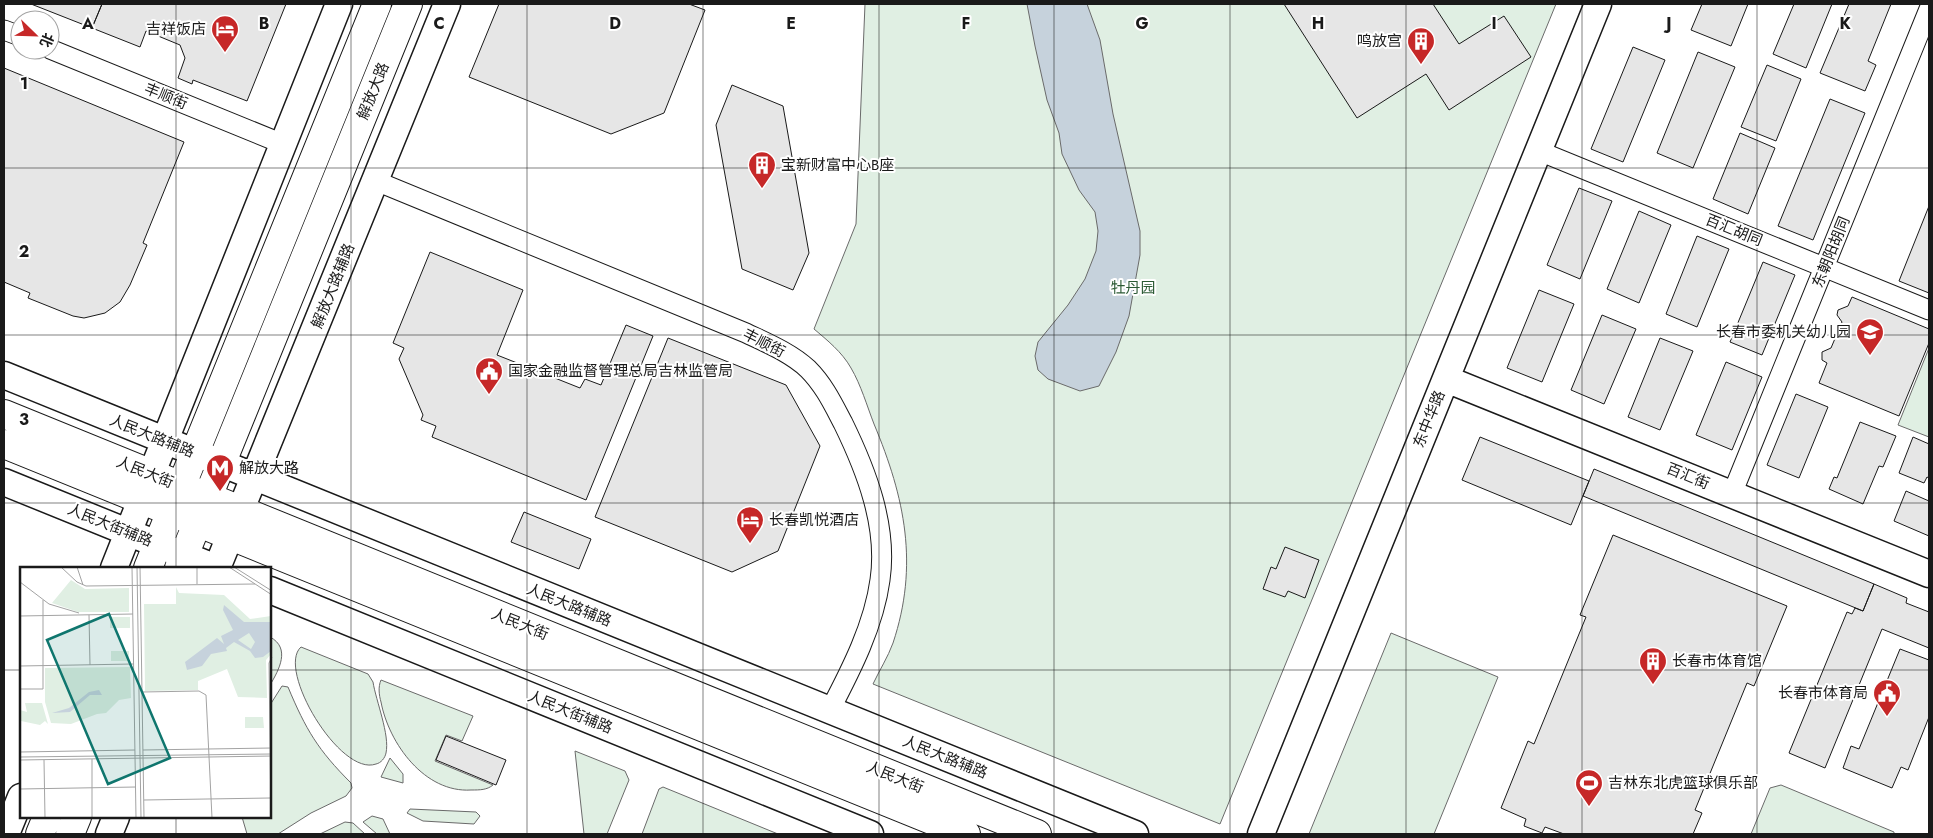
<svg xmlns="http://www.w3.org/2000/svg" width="1933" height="838" font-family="Jost,'Noto Sans SC',sans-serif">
<rect width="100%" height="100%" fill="#fff"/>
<path fill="#e0efe3" stroke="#6a6a6a" d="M865,4H1556L1220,824L873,684C879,671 888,657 893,643C919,565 905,498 874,424C867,406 861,385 851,368C842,352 827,340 814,329L856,224Z
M1929,348V437L1898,425Z
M1391,633L1498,677L1434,834H1309Z
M270,637C291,648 279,670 270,685Z
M301,647L368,674L373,682C376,701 390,735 386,753C385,758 381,763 376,764C340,777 276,669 301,647Z
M381,680L473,716L462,741L446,735L435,761L493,785C487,790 480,790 471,790C425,793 389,744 381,702C379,695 378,687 381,680Z
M282,686L288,687C306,730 318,750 351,783L352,788L346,796L311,813L278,834H247L242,817H270V705Z
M575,751L625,771L629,780L607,834H584Z
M390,758L403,774V783L381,777Z
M1781,785L1894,832V834H1751L1770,788Z
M663,787L778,834H642L659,789Z
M410,809L476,812L480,816L474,824L423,821L407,813Z
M372,816L383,819L390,834H377L363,822Z
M345,822L353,823L365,834H320Z"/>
<path fill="#c6d2dc" stroke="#6a6a6a" d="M1027,4H1087L1100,40L1113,114L1140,231V255L1129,316L1116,352L1099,386L1080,391L1048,379L1038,370L1035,356L1038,342L1068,305L1085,279L1096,251L1098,231L1095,212L1079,190L1062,154L1059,133L1047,100L1035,46Z"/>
<path fill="#e6e6e6" stroke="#1a1a1a" d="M31,4H102L92,28Z
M102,4H286L247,101L193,80L192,84L178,78L185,58L180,45L146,31L140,47L92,28Z
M499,4H689L705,10L664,113L611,134L469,77Z
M1284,4H1433L1459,44L1504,16L1531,57L1449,110L1426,74L1357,118Z
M1702,4H1748L1731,46L1691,30Z
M1794,4H1832L1806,68L1773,54Z
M1849,4H1891L1868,61L1876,65L1865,91L1820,73Z
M1633,47L1665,60L1623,162L1591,149Z
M1698,52L1735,67L1693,168L1657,153Z
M1767,65L1801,79L1776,141L1741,127Z
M4,68L184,142L143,243L147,245L130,285L120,302L105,313L84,318L73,316L28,298L30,293L4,282Z
M732,85L783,106L809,253L793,290L742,269L716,125Z
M1830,99L1865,113L1813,240L1778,226Z
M1740,133L1775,148L1748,214L1713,199Z
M1579,188L1612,201L1580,279L1547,265Z
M1929,206V293L1899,281Z
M1639,211L1671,225L1639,303L1607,289Z
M1697,236L1729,249L1697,327L1666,314Z
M430,252L523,290L497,355L580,388L585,379L601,385L626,325L653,336L586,500L432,437L436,426L421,420L423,415L399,359L404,348L393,343Z
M1763,262L1795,275L1762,355L1730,342Z
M1539,290L1574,304L1542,382L1507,368Z
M1852,297L1929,329V343L1899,416L1819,383L1827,363L1822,360V352L1831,348L1842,322L1837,315L1838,310L1848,306Z
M1602,315L1636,329L1604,404L1571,390Z
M668,338L786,385L820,446L778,551L732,572L595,517Z
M1660,338L1693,351L1660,430L1628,417Z
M1726,362L1762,377L1732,450L1696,435Z
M1796,394L1828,407L1799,478L1767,465Z
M1860,422L1896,436L1883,467L1879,466L1863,504L1829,489L1834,477L1837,478Z
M1480,437L1589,481L1571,525L1462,480Z
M1913,437L1929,444V478L1927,477L1924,483L1899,473Z
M1594,469L1874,584L1863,611L1583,496Z
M1906,491L1929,501V536L1894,521Z
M524,512L591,539L579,569L511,542Z
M1613,535L1787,606L1754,686L1747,683L1695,810L1702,813L1693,834H1564L1545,827L1542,833L1524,826L1526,819L1501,808L1528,741L1534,744L1586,617L1580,615Z
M1285,547L1319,560L1305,598L1288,591L1285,597L1263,589L1271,567L1276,569Z
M1874,584L1907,598L1906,603L1929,612V648L1882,629L1825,768L1789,753L1847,612L1852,614L1855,608L1863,611Z
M1900,649L1929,660V717L1908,770L1901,767L1892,788L1843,768L1851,746L1859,749Z
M446,736L506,760L496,785L436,760Z"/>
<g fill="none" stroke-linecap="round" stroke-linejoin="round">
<g stroke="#1a1a1a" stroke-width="21">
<path id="street" d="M4,30L20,36
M50,49L283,144
M1539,151L1929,310
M376,181L746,333C767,343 791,353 808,369C824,385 833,404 843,423C866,470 888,526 880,580C874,625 851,670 830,710
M1732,494L1929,9"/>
</g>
<g stroke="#1a1a1a" stroke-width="29">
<path id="secondary" d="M4,375L1135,834
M1446,379L1929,574
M4,482L216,568
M114,568L339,4
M217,568L447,4
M270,590L870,834
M6,834L21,797
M109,834L116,817
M1261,834L1598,4"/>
</g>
<g stroke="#1a1a1a" stroke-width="30">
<path id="primary" d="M4,414L1037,834
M4,444L966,834
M148,568L377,4
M179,568L408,4
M40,834L47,817
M70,834L77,817"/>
</g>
<use href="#street" stroke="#fff" stroke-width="19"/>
<use href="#secondary" stroke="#fff" stroke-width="26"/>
<use href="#primary" stroke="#fff" stroke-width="28"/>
</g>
<path fill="none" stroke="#1a1a1a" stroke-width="1" stroke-opacity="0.55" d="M176,4V568M351,4V834M527,4V834M703,4V834M879,4V834M1054,4V834M1230,4V834M1406,4V834M1582,4V834M1757,4V834M4,168H1929M4,335H1929M4,503H1929M4,670H21M270,670H1929M176,817V834"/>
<defs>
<g id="hotel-pin" transform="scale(1.4375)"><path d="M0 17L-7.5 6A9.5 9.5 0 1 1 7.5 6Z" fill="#c62828" stroke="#fff"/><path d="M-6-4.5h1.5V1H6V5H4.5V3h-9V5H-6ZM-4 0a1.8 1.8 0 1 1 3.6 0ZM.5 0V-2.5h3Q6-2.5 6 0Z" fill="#fff"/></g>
<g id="building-pin" transform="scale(1.4375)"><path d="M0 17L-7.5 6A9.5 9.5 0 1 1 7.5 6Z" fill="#c62828" stroke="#fff"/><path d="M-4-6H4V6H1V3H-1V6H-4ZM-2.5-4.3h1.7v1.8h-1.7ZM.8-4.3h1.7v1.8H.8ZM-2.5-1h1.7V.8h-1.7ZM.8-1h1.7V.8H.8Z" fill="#fff"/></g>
<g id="school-pin" transform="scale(1.4375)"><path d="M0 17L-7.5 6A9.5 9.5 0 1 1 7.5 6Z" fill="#c62828" stroke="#fff"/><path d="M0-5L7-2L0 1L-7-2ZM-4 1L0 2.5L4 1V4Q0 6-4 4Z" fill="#fff"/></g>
<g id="civic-pin" transform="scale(1.4375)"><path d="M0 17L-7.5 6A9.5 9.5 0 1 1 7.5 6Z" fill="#c62828" stroke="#fff"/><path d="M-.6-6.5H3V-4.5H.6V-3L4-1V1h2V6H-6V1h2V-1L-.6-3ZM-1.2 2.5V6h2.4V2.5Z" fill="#fff"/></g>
<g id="metro-pin" transform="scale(1.4375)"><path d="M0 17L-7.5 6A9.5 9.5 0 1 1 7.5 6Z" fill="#c62828" stroke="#fff"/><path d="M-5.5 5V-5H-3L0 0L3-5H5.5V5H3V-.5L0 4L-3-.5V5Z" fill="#fff"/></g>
<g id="stadium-pin" transform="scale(1.4375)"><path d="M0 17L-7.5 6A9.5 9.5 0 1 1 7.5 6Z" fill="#c62828" stroke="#fff"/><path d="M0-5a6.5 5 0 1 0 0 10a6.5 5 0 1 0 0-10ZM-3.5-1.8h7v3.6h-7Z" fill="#fff"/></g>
</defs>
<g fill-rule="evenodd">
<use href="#hotel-pin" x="225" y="29"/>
<use href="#building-pin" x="1421" y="41"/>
<use href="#building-pin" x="762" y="165"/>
<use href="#school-pin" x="1870" y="332"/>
<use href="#civic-pin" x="489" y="371"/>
<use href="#metro-pin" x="220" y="468"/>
<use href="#hotel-pin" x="750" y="520"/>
<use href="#building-pin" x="1653" y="661"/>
<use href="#civic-pin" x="1887" y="693"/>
<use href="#stadium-pin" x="1589" y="783"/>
</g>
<g text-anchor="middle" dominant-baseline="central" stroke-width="4" stroke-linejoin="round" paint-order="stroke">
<g font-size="15" fill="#1a1a1a" stroke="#fff" text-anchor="start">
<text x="206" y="29" text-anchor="end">吉祥饭店</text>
<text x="1402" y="41" text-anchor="end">鸣放宫</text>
<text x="781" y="165">宝新财富中心B座</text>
<text x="1851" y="332" text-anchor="end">长春市委机关幼儿园</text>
<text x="508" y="371">国家金融监督管理总局吉林监管局</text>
<text x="239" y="468">解放大路</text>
<text x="769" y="520">长春凯悦酒店</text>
<text x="1672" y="661">长春市体育馆</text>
<text x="1868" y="693" text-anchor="end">长春市体育局</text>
<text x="1608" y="783">吉林东北虎篮球俱乐部</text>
</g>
<g font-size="15" fill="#1a1a1a" stroke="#fff">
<text transform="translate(373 91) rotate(-68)">解放大路</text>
<text transform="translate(166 96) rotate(22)">丰顺街</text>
<text transform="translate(1734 230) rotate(22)">百汇胡同</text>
<text transform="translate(1831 252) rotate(-68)">东朝阳胡同</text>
<text transform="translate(333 286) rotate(-68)">解放大路辅路</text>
<text transform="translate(764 343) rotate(27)">丰顺街</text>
<text transform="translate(1429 419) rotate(-68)">东中华路</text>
<text transform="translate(152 436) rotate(22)">人民大路辅路</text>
<text transform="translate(145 472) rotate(22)">人民大街</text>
<text transform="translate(1688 476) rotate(22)">百汇街</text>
<text transform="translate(110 525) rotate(22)">人民大街辅路</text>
<text transform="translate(569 605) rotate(22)">人民大路辅路</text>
<text transform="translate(520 624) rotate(22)">人民大街</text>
<text transform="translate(570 712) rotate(22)">人民大街辅路</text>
<text transform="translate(945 757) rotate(22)">人民大路辅路</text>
<text transform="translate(895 777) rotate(22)">人民大街</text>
</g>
<g font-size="15" fill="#2b5a34" stroke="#fff">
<text x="1133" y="288">牡丹园</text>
</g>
</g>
<g transform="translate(20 567)">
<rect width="251" height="251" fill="#fff"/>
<path d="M51,13L65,22L109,21V45H58L32,36ZM156,20L159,26L204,28L230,52L251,49V87L246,93L247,131L218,130L207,102L178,114V123L125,124L124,37H156ZM90,50H110V61H90ZM91,84H109V94H91ZM110,100L111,131L99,133L86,146L77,147L51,157L31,156L25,135V101ZM5,136H22L28,157L25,154L20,158L1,154L0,158V143L7,145ZM225,150H243L244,161H225Z" fill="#e0efe3"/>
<path d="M204,38L224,55H251V84L243,90L235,91L230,84L214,75L206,81L207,84L191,87L182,99L167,103L165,95L197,71L204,77L201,69L213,63L203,43ZM229,66L235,75L231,82L218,73ZM79,123L82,128H70L50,145L32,146L49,141L69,125Z" fill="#c6d2dc" fill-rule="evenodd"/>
<path fill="none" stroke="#a3a3a3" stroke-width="1" d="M41,0L57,15L66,19L235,17M57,0L63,18M112,0L116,251M117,0L121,251M120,0L124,251M209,0L252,28M214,0L252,24M0,15L29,37L59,46M177,17V0M69,48L70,98M0,49L113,47M0,99L113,97M0,122H23V33M122,125L179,124L186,128L192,251M123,183L252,181M0,185L115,183M0,190L252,187M72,192V251M0,193L252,189M24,193L25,251M0,222L116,220M124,233L250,231M251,251L249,96L252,90"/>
<path fill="#0f766e" fill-opacity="0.15" stroke="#0f766e" stroke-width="2.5" d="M89,47L150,191L88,217L27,73Z"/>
<rect width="251" height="251" fill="none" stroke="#1a1a1a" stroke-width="2.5"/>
</g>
<g font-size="16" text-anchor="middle" font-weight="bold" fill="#1a1a1a" stroke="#fff" stroke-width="4" stroke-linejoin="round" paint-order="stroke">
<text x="88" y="29">A</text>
<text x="264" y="29">B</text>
<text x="439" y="29">C</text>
<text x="615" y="29">D</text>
<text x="791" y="29">E</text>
<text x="966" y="29">F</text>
<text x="1142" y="29">G</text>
<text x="1318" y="29">H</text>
<text x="1494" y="29">I</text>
<text x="1669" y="29">J</text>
<text x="1845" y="29">K</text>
<text x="24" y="89">1</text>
<text x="24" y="257">2</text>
<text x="24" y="425">3</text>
</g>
<rect width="1933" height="838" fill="none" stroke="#1a1a1a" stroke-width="10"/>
<g transform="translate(35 35) rotate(113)"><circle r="24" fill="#ffffff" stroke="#a3a3a3"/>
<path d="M0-4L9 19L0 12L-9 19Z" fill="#c62828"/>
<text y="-8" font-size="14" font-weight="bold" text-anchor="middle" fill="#1a1a1a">北</text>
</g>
</svg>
